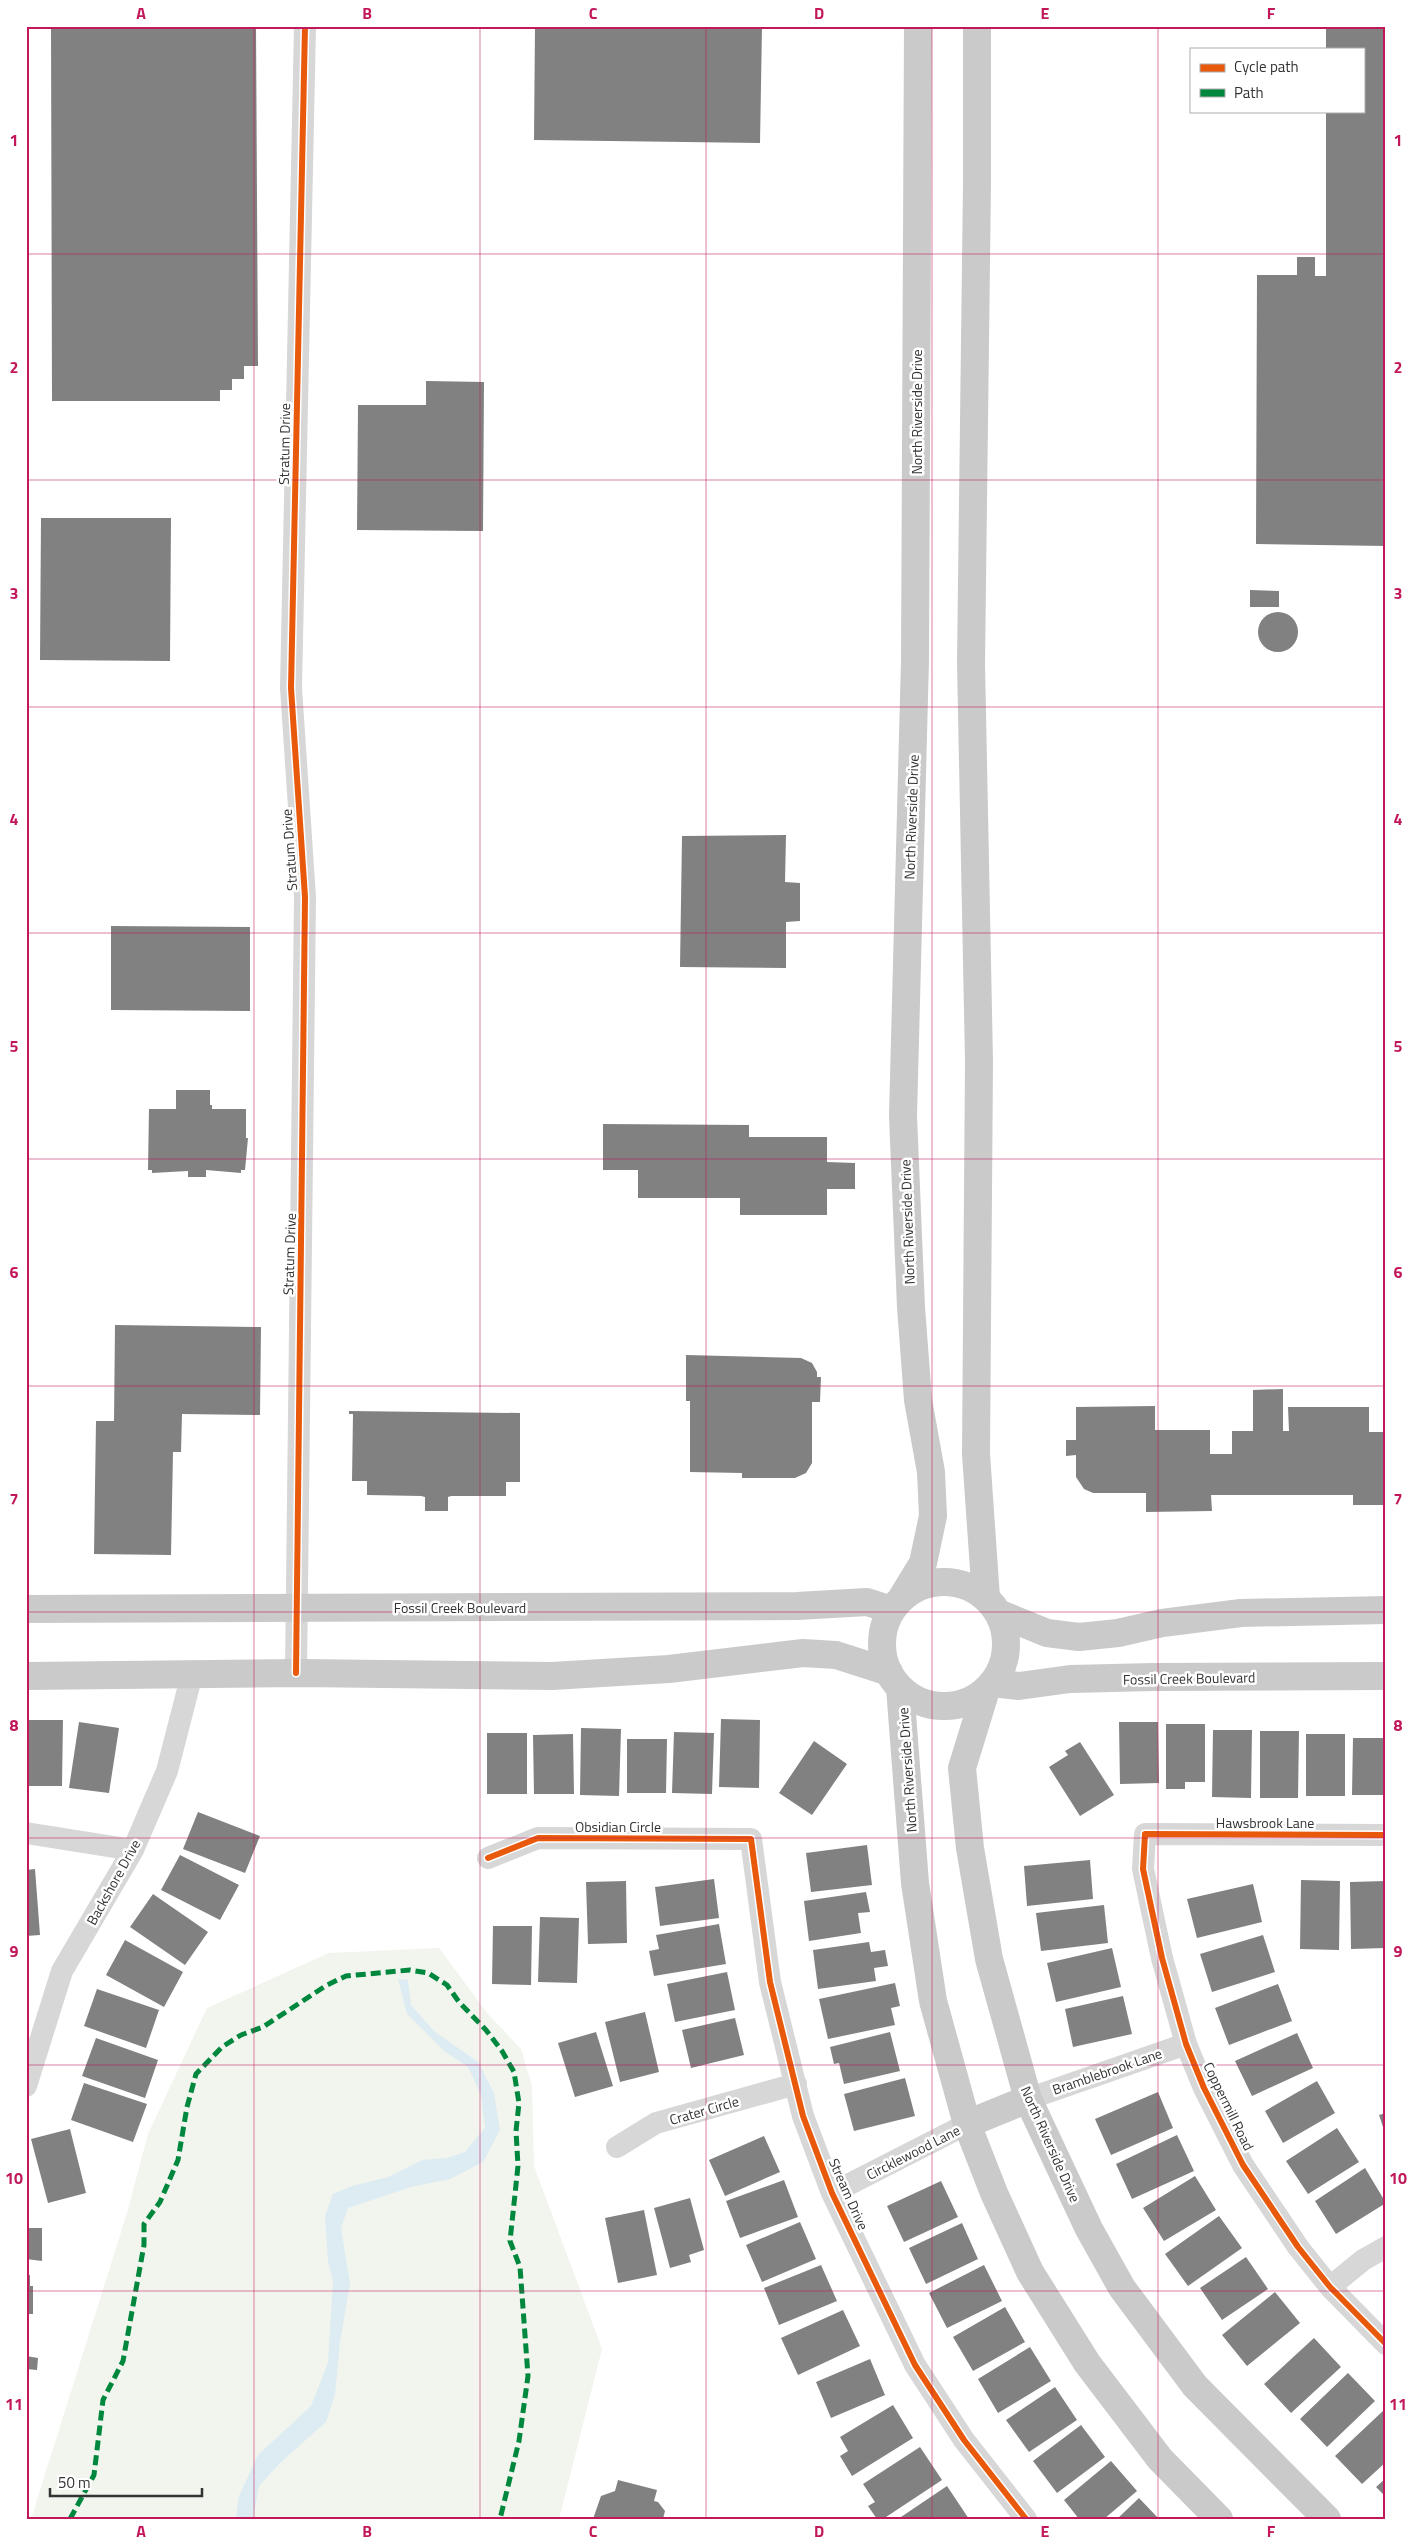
<svg xmlns="http://www.w3.org/2000/svg" width="1412" height="2545" font-family="'Titillium Web',sans-serif">
<rect width="100%" height="100%" fill="#fff"/>
<path fill="#f1f5ed" d="M439,1948L488,2014L521,2049L532,2086L534,2166L602,2349L559,2519H31L127,2213L148,2134L207,2008L329,1953Z"/>
<path fill="#ddebf3" d="M398,1979L408,1980L411,2005L434,2031L478,2062L494,2093L500,2130L483,2162L450,2179L411,2187L348,2208L341,2228L350,2284L340,2342L335,2394L326,2422L281,2462L259,2486L253,2519H236L239,2496L258,2455L311,2406L328,2363L333,2281L328,2261L325,2216L333,2194L352,2186L388,2177L422,2160L447,2158L465,2152L485,2128L481,2095L468,2067L444,2051L407,2014Z"/>
<path fill="#818181" d="M51,26L256,27L258,366H244V379H232V390H220V401H52Z
M535,26H762L760,143L534,140Z
M1326,26H1386V546L1256,544L1257,275H1297V257H1315V276H1326V111H1363V49H1326Z
M426,381L484,382L483,531L357,530L358,405H426Z
M41,518H171L170,661L40,660Z
M1250,590L1279,591V607H1250Z
M1258 632a20 20 0 1 1 40 0a20 20 0 1 1-40 0Z
M786,835L785,882L800,883V921L786,922V968L680,967L682,836Z
M111,926L250,927V1011L111,1010Z
M176,1090H210V1105H212V1109H246V1138H248L245,1170H241V1173L206,1170V1177H188V1171L152,1173V1170H148L149,1109H176Z
M603,1124L749,1125V1137H827V1162L855,1163V1189H827V1215H740V1198H638V1170H603Z
M115,1325L261,1327L260,1415L182,1414L181,1452H173L171,1555L94,1554L96,1421H114Z
M686,1355L801,1358L812,1363L817,1372V1377H821L820,1402H812V1463L806,1473L795,1478H742V1473L690,1472V1401H686Z
M1283,1389V1431H1289L1288,1407H1369V1432H1386V1505H1353V1495H1211L1212,1511L1146,1512V1493H1093L1084,1489L1076,1477V1455L1066,1456V1440H1076V1407L1155,1406V1430H1210V1454H1232V1431H1253V1390Z
M349,1411L520,1413V1482H506V1496H451L448,1497V1511H425V1497L421,1496L367,1495V1481H352L353,1414H349Z
M721,1719L760,1720L759,1788L719,1787Z
M26,1720H63L62,1786H26Z
M79,1722L119,1728L109,1793L69,1788Z
M1119,1722H1158L1159,1783L1120,1784Z
M1166,1724H1205V1782H1185V1789H1166Z
M581,1728L621,1729L619,1796L580,1795Z
M1213,1730H1252L1251,1798L1212,1797Z
M1260,1731H1299L1298,1798H1260Z
M674,1732L714,1733L712,1794L672,1793Z
M487,1733H527V1794H487Z
M573,1734L574,1794H534L533,1735Z
M1306,1734H1345V1796H1306Z
M1353,1738H1386V1795H1352Z
M627,1739H667L666,1793H627Z
M814,1741L847,1764L812,1815L779,1793Z
M1080,1742L1114,1795L1080,1816L1049,1767L1068,1755L1065,1751Z
M198,1812L260,1836L245,1873L183,1849Z
M867,1845L872,1885L811,1892L806,1853Z
M180,1855L239,1885L220,1920L161,1890Z
M1090,1860L1093,1899L1027,1906L1024,1866Z
M35,1869L40,1935L26,1936V1870Z
M714,1879L719,1918L660,1926L655,1887Z
M1301,1880L1340,1881L1339,1950L1300,1949Z
M626,1881L627,1943L588,1944L586,1882Z
M1386,1881V1948L1351,1949L1350,1882Z
M1253,1884L1262,1922L1197,1938L1187,1899Z
M866,1892L870,1912L858,1913L861,1933L809,1941L804,1901Z
M153,1894L208,1932L185,1965L130,1927Z
M1104,1905L1108,1943L1041,1951L1036,1913Z
M540,1917L579,1918L577,1983L538,1982Z
M719,1924L726,1964L654,1976L649,1951L659,1949L656,1935Z
M493,1926H532L531,1985L492,1984Z
M1263,1935L1275,1972L1212,1992L1200,1954Z
M125,1940L183,1972L164,2007L106,1975Z
M869,1942L871,1952L885,1950L888,1966L874,1968L876,1981L818,1989L813,1950Z
M1112,1948L1121,1987L1056,2002L1047,1963Z
M727,1972L735,2010L675,2022L667,1984Z
M895,1983L900,2006L891,2008L895,2025L828,2039L819,1999Z
M1278,1984L1292,2021L1229,2045L1215,2008Z
M97,1989L159,2010L146,2048L84,2026Z
M1123,1996L1132,2034L1073,2047L1065,2009Z
M645,2012L659,2072L620,2082L605,2022Z
M735,2018L744,2055L691,2068L682,2030Z
M596,2032L613,2086L575,2097L558,2043Z
M890,2032L900,2071L844,2084L839,2063L834,2064L830,2047Z
M1297,2033L1313,2068L1252,2096L1235,2061Z
M96,2038L158,2060L145,2098L82,2076Z
M905,2078L915,2116L854,2131L844,2094Z
M1317,2081L1335,2113L1283,2143L1265,2111Z
M84,2083L147,2104L133,2142L71,2120Z
M1158,2092L1173,2128L1111,2155L1095,2119Z
M1386,2113V2133H1385L1379,2115Z
M1337,2128L1359,2162L1308,2194L1286,2161Z
M70,2129L86,2193L48,2203L31,2139Z
M1177,2135L1194,2171L1132,2199L1116,2164Z
M764,2136L780,2172L725,2196L709,2160Z
M1365,2168L1386,2203L1336,2234L1315,2201Z
M1195,2176L1216,2210L1164,2241L1143,2208Z
M784,2180L798,2217L740,2238L726,2201Z
M941,2181L958,2217L904,2242L887,2206Z
M690,2198L704,2250L689,2255L691,2262L670,2268L654,2208Z
M644,2210L657,2275L618,2283L605,2218Z
M1219,2216L1242,2248L1188,2286L1165,2254Z
M800,2222L816,2259L762,2282L746,2245Z
M962,2223L978,2259L926,2284L909,2248Z
M26,2228H42V2261L26,2259Z
M1246,2257L1268,2289L1222,2320L1200,2288Z
M821,2265L837,2301L779,2325L764,2288Z
M984,2265L1002,2301L947,2328L929,2293Z
M26,2275H30V2286H33V2314H26Z
M1275,2292L1300,2323L1247,2366L1222,2335Z
M1005,2307L1025,2342L973,2371L953,2337Z
M843,2310L860,2346L798,2375L781,2338Z
M1314,2338L1341,2367L1291,2413L1264,2384Z
M1030,2347L1051,2381L998,2413L978,2379Z
M26,2356L38,2358L37,2370L26,2369Z
M870,2359L885,2395L831,2418L816,2382Z
M1348,2373L1375,2401L1327,2447L1300,2419Z
M1055,2387L1077,2420L1029,2452L1006,2420Z
M893,2405L913,2438L852,2476L840,2456L848,2451L840,2437Z
M1384,2410L1386,2412V2462L1362,2484L1335,2456Z
M1081,2425L1105,2457L1057,2493L1033,2461Z
M920,2447L942,2480L883,2519H877L868,2506L875,2502L863,2484Z
M1111,2461L1137,2491L1104,2519H1079L1064,2500Z
M1386,2478V2497L1376,2487Z
M618,2480L657,2490L654,2501L658,2502L665,2511L663,2519H593L601,2496L615,2491Z
M947,2486L969,2519H898Z
M1139,2498L1159,2519H1117Z"/>
<g fill="none" stroke-linecap="round" stroke-linejoin="round">
<path stroke="#d7d7d7" stroke-width="22" d="M296,1673L305,897L291,688L305,26
M26,1833L133,1850
M1386,1835L1145,1834L1143,1869L1162,1958L1186,2044L1204,2088L1243,2165L1298,2247L1330,2287L1386,2344
M488,1858L538,1838L751,1839L770,1982L803,2116L832,2193L915,2365L964,2440L1026,2519
M26,2086L62,1971L133,1850L167,1771L192,1674
M1028,2099L1186,2044
M617,2147L656,2123L796,2084
M832,2193L967,2124
M1330,2287L1363,2260L1386,2247"/>
<path stroke="#cacaca" stroke-width="28" d="M977,26V182L971,663L979,1061L976,1454L986,1598
M882 1644a62 62 0 1 1 124 0a62 62 0 1 1-124 0Z
M901,1599L923,1563L933,1516L931,1472L918,1400L911,1307L903,1116L915,660L918,26
M26,1609L797,1606L867,1602L892,1610
M998,1613L1047,1633L1079,1637L1118,1633L1162,1623L1241,1613L1386,1610
M26,1676L300,1673L552,1676L669,1669L803,1653L836,1655L889,1672
M992,1683L1019,1686L1070,1679L1154,1677L1386,1676
M900,1688L915,1883L933,2001L967,2124L994,2193L1030,2272L1087,2363L1160,2459L1219,2519
M986,1690L962,1768L970,1848L989,1959L1028,2099L1089,2229L1122,2288L1195,2386L1327,2519
M967,2124L1028,2099"/>
<path stroke="#00873e" stroke-width="5" stroke-dasharray="10 5" stroke-linecap="butt" d="M70,2519L94,2475L103,2400L123,2361L144,2245V2224L160,2202L178,2160L187,2107L196,2074L222,2047L241,2035L263,2027L327,1985L346,1976L410,1970L428,1973L447,1985L459,2002L486,2030L502,2051L514,2072L519,2103L516,2131L518,2166L510,2241L520,2267L528,2376L519,2441L500,2519"/>
<g stroke="#fff" stroke-width="9">
<path id="cycleway" d="M296,1673L305,897L291,688L305,26
M1386,1835L1145,1834L1143,1869L1162,1958L1186,2044L1204,2088L1243,2165L1298,2247L1330,2287L1386,2344
M488,1858L538,1838L751,1839L770,1982L803,2116L832,2193L915,2365L964,2440L1026,2519"/>
</g>
<use href="#cycleway" stroke="#e8590c" stroke-width="6"/>
</g>
<path fill="none" stroke="#c2185b" stroke-width="1" stroke-opacity="0.55" d="M254,26V2519M480,26V2519M706,26V2519M932,26V2519M1158,26V2519M26,254H1386M26,480H1386M26,707H1386M26,933H1386M26,1159H1386M26,1386H1386M26,1612H1386M26,1838H1386M26,2065H1386M26,2291H1386"/>
<g text-anchor="middle" dominant-baseline="central" stroke-width="5" stroke-linejoin="round" paint-order="stroke">
<g font-size="14" fill="#333" stroke="#fff">
<text transform="translate(916 412) rotate(-90)">North Riverside Drive</text>
<text transform="translate(284 444) rotate(-89)">Stratum Drive</text>
<text transform="translate(911 817) rotate(-88)">North Riverside Drive</text>
<text transform="translate(289 850) rotate(-94)">Stratum Drive</text>
<text transform="translate(907 1222) rotate(-92)">North Riverside Drive</text>
<text transform="translate(289 1254) rotate(-88)">Stratum Drive</text>
<text x="460" y="1607">Fossil Creek Boulevard</text>
<text transform="translate(1189 1678) rotate(-1)">Fossil Creek Boulevard</text>
<text transform="translate(907 1770) rotate(-94)">North Riverside Drive</text>
<text x="1265" y="1822">Hawsbrook Lane</text>
<text x="618" y="1826">Obsidian Circle</text>
<text transform="translate(113 1882) rotate(-61)">Backshore Drive</text>
<text transform="translate(1107 2071) rotate(-19)">Bramblebrook Lane</text>
<text transform="translate(1229 2106) rotate(64)">Coppermill Road</text>
<text transform="translate(704 2110) rotate(-16)">Crater Circle</text>
<text transform="translate(1051 2144) rotate(66)">North Riverside Drive</text>
<text transform="translate(913 2152) rotate(-27)">Circklewood Lane</text>
<text transform="translate(849 2194) rotate(66)">Stream Drive</text>
</g>
</g>
<rect width="1412" height="2545" fill="none" stroke="#ffffff" stroke-width="55"/>
<rect x="1190" y="48" width="175" height="65" fill="#ffffff" stroke="#adadad"/>
<rect x="1200" y="64" width="25" height="8" fill="#e8590c" stroke="#adadad"/>
<text x="1234" y="72" font-size="15" fill="#333333">Cycle path</text>
<rect x="1200" y="89" width="25" height="8" fill="#00873e" stroke="#adadad"/>
<text x="1234" y="98" font-size="15" fill="#333333">Path</text>
<path d="M50 2488v8h152v-8" fill="none" stroke="#333333" stroke-width="2.5"/>
<text x="58" y="2488" font-size="15" fill="#333333" stroke="#ffffff" stroke-width="4" paint-order="stroke">50 m</text>
<rect x="28" y="28" width="1356" height="2490" fill="none" stroke="#c2185b" stroke-width="2"/>
<g font-size="16" text-anchor="middle" font-weight="bold" fill="#c2185b">
<text x="141" y="19">A</text>
<text x="367" y="19">B</text>
<text x="593" y="19">C</text>
<text x="819" y="19">D</text>
<text x="1045" y="19">E</text>
<text x="1271" y="19">F</text>
<text x="14" y="146">1</text>
<text x="1398" y="146">1</text>
<text x="14" y="373">2</text>
<text x="1398" y="373">2</text>
<text x="14" y="599">3</text>
<text x="1398" y="599">3</text>
<text x="14" y="825">4</text>
<text x="1398" y="825">4</text>
<text x="14" y="1052">5</text>
<text x="1398" y="1052">5</text>
<text x="14" y="1278">6</text>
<text x="1398" y="1278">6</text>
<text x="14" y="1505">7</text>
<text x="1398" y="1505">7</text>
<text x="14" y="1731">8</text>
<text x="1398" y="1731">8</text>
<text x="14" y="1957">9</text>
<text x="1398" y="1957">9</text>
<text x="14" y="2184">10</text>
<text x="1398" y="2184">10</text>
<text x="14" y="2410">11</text>
<text x="1398" y="2410">11</text>
<text x="141" y="2537">A</text>
<text x="367" y="2537">B</text>
<text x="593" y="2537">C</text>
<text x="819" y="2537">D</text>
<text x="1045" y="2537">E</text>
<text x="1271" y="2537">F</text>
</g>
</svg>
